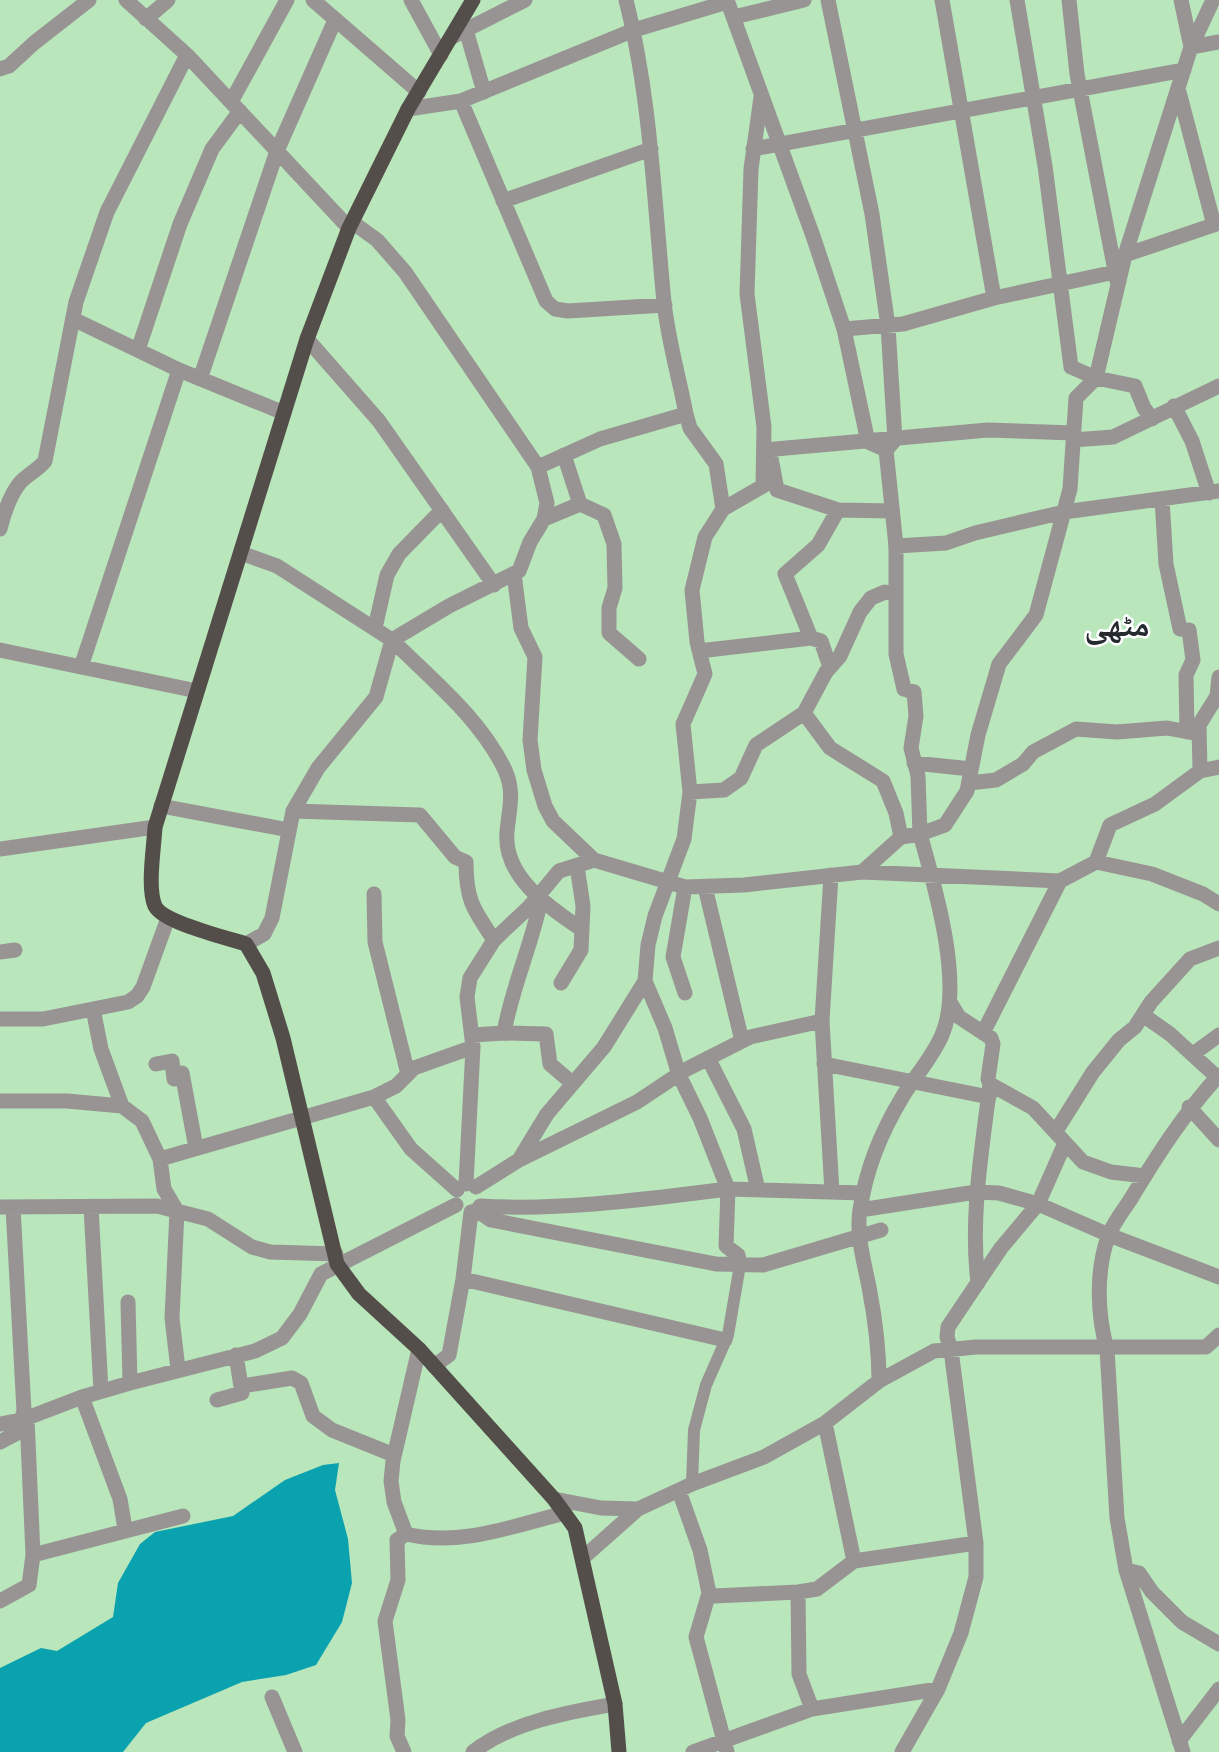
<svg xmlns="http://www.w3.org/2000/svg" width="1219" height="1752" font-family="Karla,'Noto Naskh Arabic',sans-serif">
<rect width="100%" height="100%" fill="#e7edf3"/>
<path fill="#b9e6bb" d="M0,0H1219V1752H0Z"/>
<path fill="#0ba2af" d="M339,1463L335,1490L348,1539L352,1583L342,1622L316,1665L286,1675L242,1682L146,1723L123,1752H0V1668L41,1648L57,1651L113,1617L118,1583L140,1544L155,1532L233,1516L285,1480L323,1465Z"/>
<g fill="none" stroke-linecap="round" stroke-linejoin="round">
<path stroke="#989493" stroke-width="12" d="M692,1484L694,1430L706,1385L728,1335L740,1265"/>
<path stroke="#989493" stroke-width="15" d="M126,0L187,55L349,228
M313,0L419,92
M411,0L441,55
M626,0C651,99 654,201 664,302C668,340 679,377 686,414L690,428L716,464L723,509
M828,0L872,214L888,326L895,440L886,450
M942,0L994,298
M1017,0L1045,166L1071,367L1096,378L1135,386L1144,408L1152,419
M1069,0L1077,74L1117,281
M1181,0L1191,47L1219,42
M734,17L804,0
M146,19L168,0
M466,30L484,92
M452,37L525,0
M0,69L9,66L34,43L89,0
M1179,92L1214,225
M461,101L546,301L555,309L568,311L665,305
M231,102L287,0
M408,109L461,101L634,30L727,2
M753,149L1184,70
M503,201L651,149
M352,222L377,240L405,272L538,467L547,503L544,519L530,542L519,571L449,606L392,640C432,680 480,718 505,770C515,793 509,808 507,832C503,877 549,907 581,929
M1125,255L1219,223
M73,319L179,370L284,413
M844,329L903,324L994,298L1115,272
M307,339L379,421L494,585
M138,350L180,224L212,149L240,111
M200,379L277,151L335,20
M1174,406L1192,441L1209,493
M1073,440L1113,437L1219,386
M764,450L988,430L1074,433
M770,453L777,490L838,510L892,511
M564,455L580,504
M538,467L600,439L686,414
M1162,499L1166,564L1180,629L1189,630L1193,660L1186,675L1187,732
M544,519L580,504L604,515L614,544L615,588L609,608V633L639,659
M0,529C4,513 9,497 19,484C26,475 37,471 45,461L76,302L107,212L187,55
M241,553L277,566L392,640L376,697L318,768L293,811L272,918L264,934L246,944
M514,574L521,628L535,657L530,740L534,770L545,806L553,821L594,860L685,887L744,885L862,872L1060,881L1096,862L1152,874L1203,894L1219,904
M375,628L387,575L399,554L442,510
M0,650L197,691
M699,651L811,638
M81,667L179,370
M830,667L821,641L811,638L785,574L818,545L838,510
M804,713L830,748L883,781L896,813L901,837
M914,763L971,769
M1200,771L1219,767
M969,783L996,780L1023,764L1033,752L1076,729L1117,732L1167,728L1199,734
M690,792L724,790L741,778L756,745L804,713L826,672L840,656L860,612L871,598L885,592L895,594
M161,806L289,830
M293,811L420,815L455,857L466,862C466,900 473,909 494,940
M0,849L155,827
M1096,862L1110,825L1155,804L1200,771L1199,725L1217,696L1219,677
M862,872L901,837L920,834L918,776L911,748L916,716L914,692L904,689L896,654V546L946,543L975,533L1064,512L1219,491
M831,875L822,1021L832,1192
M705,887L742,1041
M374,894L375,942L408,1074
M0,952L15,950
M561,983L581,950L583,906L577,866
M685,993L673,957L685,887
M951,1004L959,1017L991,1038L993,1044L988,1079L990,1084L1033,1108L1083,1162L1111,1172L1145,1176
M93,1009L101,1049L122,1106
M1143,1015L1170,1034L1217,1077
M0,1019H43L128,1002L137,996L143,987L168,918
M504,1033C512,986 532,945 541,899
M983,1033L1060,881
M472,1035L504,1033L546,1034L550,1064L572,1083
M1193,1054L1219,1035
M708,1058L744,1129L758,1190
M156,1064L172,1061L174,1079L182,1073L196,1148
M824,1064L989,1097
M374,1097L411,1149L457,1190
M0,1101H67L122,1106L142,1121L160,1159L164,1189L177,1211L172,1318L178,1369
M1189,1107L1219,1140
M1056,1131L1093,1072L1119,1040L1135,1027L1151,1002L1190,959L1219,948
M160,1159L374,1097L396,1086L414,1068L473,1047
M519,1160L637,1102L685,1070L750,1037L822,1021
M466,1184L473,1047L467,997L470,978L494,940L529,907L559,871L594,860
M476,1187L519,1160L547,1114L604,1047L645,981
M480,1206C560,1211 648,1199 728,1189L700,1118L679,1075L665,1028L645,981L648,945L655,916L684,839L690,792L683,724L705,674L697,642L692,590L705,537L723,509L763,486L764,427L747,294L751,169L761,97
M0,1207L157,1206L208,1219L252,1247L270,1252L336,1254
M91,1207L101,1391
M476,1210L491,1220L716,1264L763,1265L881,1230
M860,1210L976,1192L999,1193L1038,1204L1109,1235L1219,1277
M740,1265L738,1255L726,1246L728,1189L863,1193
M463,1279L725,1340
M978,1283C970,1216 982,1150 990,1084
M128,1302L130,1383
M434,1366L449,1355L463,1279L471,1212
M879,1381C879,1350 875,1318 869,1287C864,1261 856,1236 860,1210C866,1168 881,1132 903,1096C916,1075 932,1058 942,1035C964,984 935,887 920,834L945,825L967,791L978,735L999,664L1036,615L1070,489L1076,398L1096,378L1125,255L1191,47L1213,0
M242,1386L292,1378L301,1383L313,1416L332,1430L394,1455
M82,1397L120,1499L125,1529
M217,1400L242,1393L236,1355
M27,1418L33,1555
M825,1423L854,1561
M0,1424L22,1420L82,1397L130,1383L255,1351L282,1338L300,1314L321,1274L456,1205
M0,1442L17,1433L24,1411L13,1207
M679,1491L700,1550L709,1593L714,1596L798,1592L817,1589L854,1561L976,1543
M554,1499L601,1508L638,1509
M406,1534C461,1547 512,1526 565,1513
M584,1557L638,1509L692,1484L764,1457L825,1423L879,1381L934,1351L976,1347H1206L1219,1335
M1126,1570L1139,1573L1152,1592L1182,1622L1219,1644
M798,1592L799,1674L812,1709
M709,1593L696,1637L727,1752
M0,1601L29,1585L33,1555L183,1516
M272,1697L295,1752
M1179,1741L1219,1689
M404,1752L397,1736L398,1720L385,1621L398,1580L397,1540L406,1534L394,1502L391,1481L393,1461L419,1349
M473,1752C511,1722 569,1712 615,1704
M693,1752L812,1709L938,1689
M902,1752L938,1689L961,1633L976,1577V1543L951,1350L947,1337L948,1327L1001,1248L1038,1204L1065,1143
M1183,1752L1126,1570L1117,1518L1107,1349C1097,1314 1096,1271 1108,1237C1113,1223 1124,1210 1132,1197C1158,1154 1185,1112 1219,1075"/>
<path stroke="#989493" stroke-width="15" d="M727,0L813,236L844,329L868,442L886,450L896,546"/>
<path stroke="#544e4b" stroke-width="15" d="M473,0L408,109L349,228L307,339L155,827C154,847 147,888 155,906C163,923 228,938 246,944L263,973L283,1038L337,1264L359,1294L419,1349L554,1499L575,1528L615,1704L619,1752"/>
</g>
<g text-anchor="middle" dominant-baseline="central" stroke-width="5" stroke-linejoin="round" paint-order="stroke">
<g font-size="34" font-weight="bold" fill="#252a2f" stroke="#fff">
<text x="1117" y="625">مٹھی</text>
</g>
</g>
</svg>
